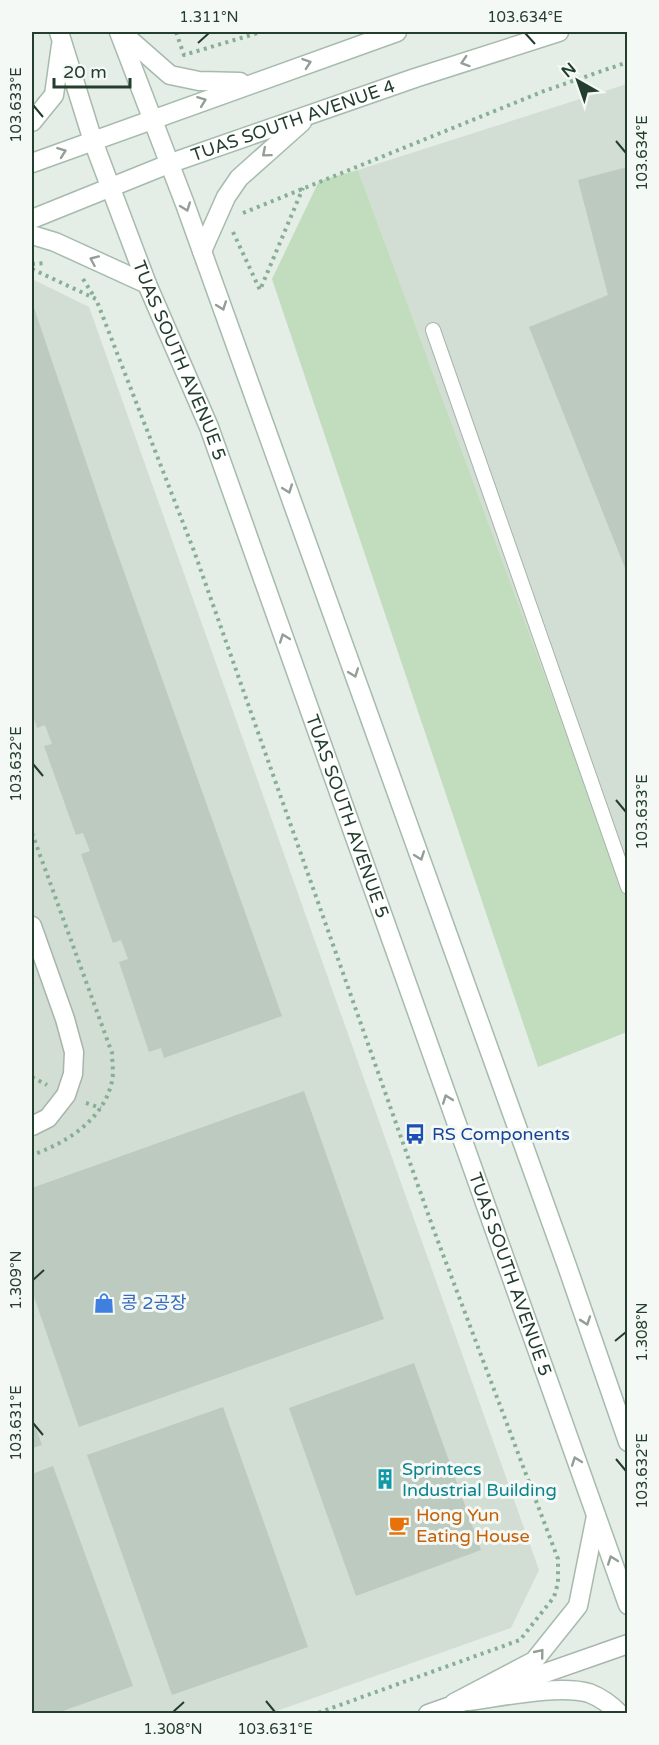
<svg xmlns="http://www.w3.org/2000/svg" width="659" height="1745" font-family="'Varela Round','Noto Sans KR',sans-serif">
<rect width="100%" height="100%" fill="#e4ede6"/>
<path fill="#d2ddd4" d="M627,84V898L358,170Z
M32,279L89,307L539,1570L511,1628L271,1713H32Z"/>
<path fill="#c1ddbe" d="M358,170L627,898V1032L538,1067L272,279L319,181Z"/>
<path fill="#bccac0" d="M627,167V573L529,327L608,295L578,180Z
M32,302L112,538L282,1016L164,1058L161,1048L149,1052L119,962L128,959L121,940L113,943L81,854L90,851L83,833L76,835L44,746L52,744L45,725L37,728L32,712Z
M304,1091L384,1319L79,1427L32,1291V1188Z
M414,1363L481,1550L356,1596L289,1408Z
M223,1407L308,1647L172,1695L87,1455Z
M32,1417L42,1445L32,1448Z
M53,1466L133,1686L57,1713H33L32,1708V1474Z"/>
<g fill="none" stroke-linecap="round" stroke-linejoin="round">
<g stroke="#a7b5ab" stroke-width="16">
<path id="lane" d="M433,330L628,887"/>
</g>
<g stroke="#a7b5ab" stroke-width="21">
<path id="street" d="M32,926L65,1019L74,1052L73,1074L66,1095L48,1118L32,1126
M428,1714L628,1644"/>
</g>
<g stroke="#a6bbac" stroke-width="21">
<g id="secondary">
<path id="s1" d="M59,32L93,141L147,284L209,427L628,1605"/>
<path d="M119,32L185,204L567,1266L628,1442"/>
<path d="M121,32L170,75L199,81L240,82"/>
<path d="M32,122L54,95L61,45"/>
<path d="M32,163L397,32"/>
<path id="s2" d="M32,219L171,163L415,78L559,32"/>
<path d="M32,235L55,242L147,284"/>
<path d="M202,251L226,197L239,178L302,122"/>
<path d="M468,1701C500,1697 560,1684 589,1693C602,1698 611,1705 620,1714"/>
<path d="M454,1703L534,1661L578,1606L596,1516"/>
</g>
</g>
<path stroke="#86af93" stroke-width="4" stroke-dasharray="3 4.5" stroke-linecap="butt" d="M176,32L184,55L261,32
M243,213L544,91L628,62
M233,232L260,290L303,188
M32,264L46,263
M32,269L96,299L194,551L433,1228L558,1559V1583L554,1597L520,1640L315,1714
M83,279L95,298
M32,833L112,1053C112,1061 114,1073 112,1081C104,1120 66,1143 32,1155
M32,1077L47,1085
M86,1103L101,1108"/>
<use href="#lane" stroke="#fff" stroke-width="14"/>
<use href="#street" stroke="#fff" stroke-width="18"/>
<use href="#secondary" stroke="#fff" stroke-width="18"/>
</g>
<defs><path id="oneway-chevron" d="M-2-3.5L2.5 0L-2 3.5" fill="none" stroke-width="1.6" stroke-linecap="round" stroke-linejoin="round" transform="scale(1.5)"/></defs>
<g stroke="#929e96">
<use href="#oneway-chevron" transform="translate(465 62) rotate(162)"/>
<use href="#oneway-chevron" transform="translate(307 63) rotate(-19)"/>
<use href="#oneway-chevron" transform="translate(202 101) rotate(-21)"/>
<use href="#oneway-chevron" transform="translate(62 152) rotate(-20)"/>
<use href="#oneway-chevron" transform="translate(266 153) rotate(140)"/>
<use href="#oneway-chevron" transform="translate(186 207) rotate(70)"/>
<use href="#oneway-chevron" transform="translate(94 260) rotate(-156)"/>
<use href="#oneway-chevron" transform="translate(222 306) rotate(70)"/>
<use href="#oneway-chevron" transform="translate(288 489) rotate(70)"/>
<use href="#oneway-chevron" transform="translate(284 638) rotate(-110)"/>
<use href="#oneway-chevron" transform="translate(354 673) rotate(70)"/>
<use href="#oneway-chevron" transform="translate(420 856) rotate(70)"/>
<use href="#oneway-chevron" transform="translate(447 1099) rotate(-110)"/>
<use href="#oneway-chevron" transform="translate(586 1321) rotate(71)"/>
<use href="#oneway-chevron" transform="translate(576 1461) rotate(-110)"/>
<use href="#oneway-chevron" transform="translate(612 1560) rotate(-110)"/>
<use href="#oneway-chevron" transform="translate(540 1653) rotate(-51)"/>
</g>
<path fill="none" stroke="#243e2d" stroke-width="2" d="M525,33L535,44M198,43L209,33M33,105L43,117M616,141L626,153M33,764L43,776M616,800L626,812M33,1280L44,1270M615,1341L626,1332M33,1423L43,1435M616,1459L626,1471M266,1701L275,1712M173,1712L184,1702"/>
<defs>
<g id="bus-bare" transform="scale(1.62)"><path d="M-5-6H5V4H4V6H2V4H-2V6H-4V4H-5ZM-3.5-4V0h7V-4ZM-3.5 1.2v1.5H-2V1.2ZM2 1.2v1.5H3.5V1.2Z" fill="#1a4fb4" stroke="#f4f9f5" stroke-width="2.5" paint-order="stroke"/></g>
<g id="shop-bare" transform="scale(1.62)"><path d="M-5-2.5h2.3a2.7 3.5 0 0 1 5.4 0H5L5.5 6h-11ZM-1.5-2.5h3a1.5 2.3 0 0 0-3 0Z" fill="#3f7fe0" stroke="#f4f9f5" stroke-width="2.5" paint-order="stroke"/></g>
<g id="building-bare" transform="scale(1.62)"><path d="M-4-6H4V6H1V3H-1V6H-4ZM-2.5-4.3h1.7v1.8h-1.7ZM.8-4.3h1.7v1.8H.8ZM-2.5-1h1.7V.8h-1.7ZM.8-1h1.7V.8H.8Z" fill="#0f9aa8" stroke="#f4f9f5" stroke-width="2.5" paint-order="stroke"/></g>
<g id="cafe-bare" transform="scale(1.62)"><path d="M-5.5-4.5H6V0H3Q3 3.5 0 3.5H-2.5Q-5.5 3.5-5.5 0ZM3-3.2v2h1.7v-2ZM-6 4.5H4V6H-6Z" fill="#e8710a" stroke="#f4f9f5" stroke-width="2.5" paint-order="stroke"/></g>
</defs>
<g fill-rule="evenodd">
<use href="#bus-bare" x="415" y="1134"/>
<use href="#shop-bare" x="104" y="1303"/>
<use href="#building-bare" x="385" y="1479"/>
<use href="#cafe-bare" x="399" y="1525"/>
</g>
<g text-anchor="middle" dominant-baseline="central" stroke-width="6" stroke-linejoin="round" paint-order="stroke">
<g font-size="18" fill="#243e2d" stroke="#f4f9f5">
<text stroke="none"><textPath href="#s2" startOffset="279">TUAS SOUTH AVENUE 4</textPath></text>
<text stroke="none"><textPath href="#s1" startOffset="350">TUAS SOUTH AVENUE 5</textPath></text>
<text stroke="none"><textPath href="#s1" startOffset="836">TUAS SOUTH AVENUE 5</textPath></text>
<text stroke="none"><textPath href="#s1" startOffset="1322">TUAS SOUTH AVENUE 5</textPath></text>
</g>
<g font-size="18" fill="#164399" stroke="#f4f9f5" text-anchor="start">
<text x="432" y="1134">RS Components</text>
</g>
<g font-size="18" fill="#366cbe" stroke="#f4f9f5" text-anchor="start">
<text x="121" y="1303">콩 2공장</text>
</g>
<g font-size="18" fill="#0d838f" stroke="#f4f9f5" text-anchor="start">
<text x="402" y="1469">Sprintecs<tspan x="402" dy="21">Industrial Building</tspan></text>
</g>
<g font-size="18" fill="#c56008" stroke="#f4f9f5" text-anchor="start">
<text x="416" y="1515">Hong Yun<tspan x="416" dy="21">Eating House</tspan></text>
</g>
</g>
<rect width="659" height="1745" fill="none" stroke="#f4f9f5" stroke-width="66"/>
<g transform="translate(578 81) rotate(320)" stroke="#f4f9f5" stroke-width="4.5" paint-order="stroke">
<path d="M0-4.5L10 22L0 15L-10 22Z" fill="#243e2d"/>
<text y="-9" font-size="16" font-weight="bold" text-anchor="middle" fill="#243e2d">N</text>
</g>
<path d="M54 78v9h76v-9" fill="none" stroke="#243e2d" stroke-width="3"/>
<text x="63" y="78" font-size="18" fill="#243e2d" stroke="#f4f9f5" stroke-width="4.5" paint-order="stroke">20 m</text>
<rect x="33" y="33" width="593" height="1679" fill="none" stroke="#243e2d" stroke-width="2"/>
<g font-size="15" text-anchor="middle" fill="#243e2d">
<text x="209" y="22">1.311°N</text>
<text x="525" y="22">103.634°E</text>
<text transform="translate(16 105) rotate(-90)" y="5">103.633°E</text>
<text transform="translate(642 153) rotate(-90)" y="5">103.634°E</text>
<text transform="translate(16 764) rotate(-90)" y="5">103.632°E</text>
<text transform="translate(642 812) rotate(-90)" y="5">103.633°E</text>
<text transform="translate(16 1280) rotate(-90)" y="5">1.309°N</text>
<text transform="translate(642 1332) rotate(-90)" y="5">1.308°N</text>
<text transform="translate(16 1423) rotate(-90)" y="5">103.631°E</text>
<text transform="translate(642 1471) rotate(-90)" y="5">103.632°E</text>
<text x="173" y="1734">1.308°N</text>
<text x="275" y="1734">103.631°E</text>
</g>
</svg>
